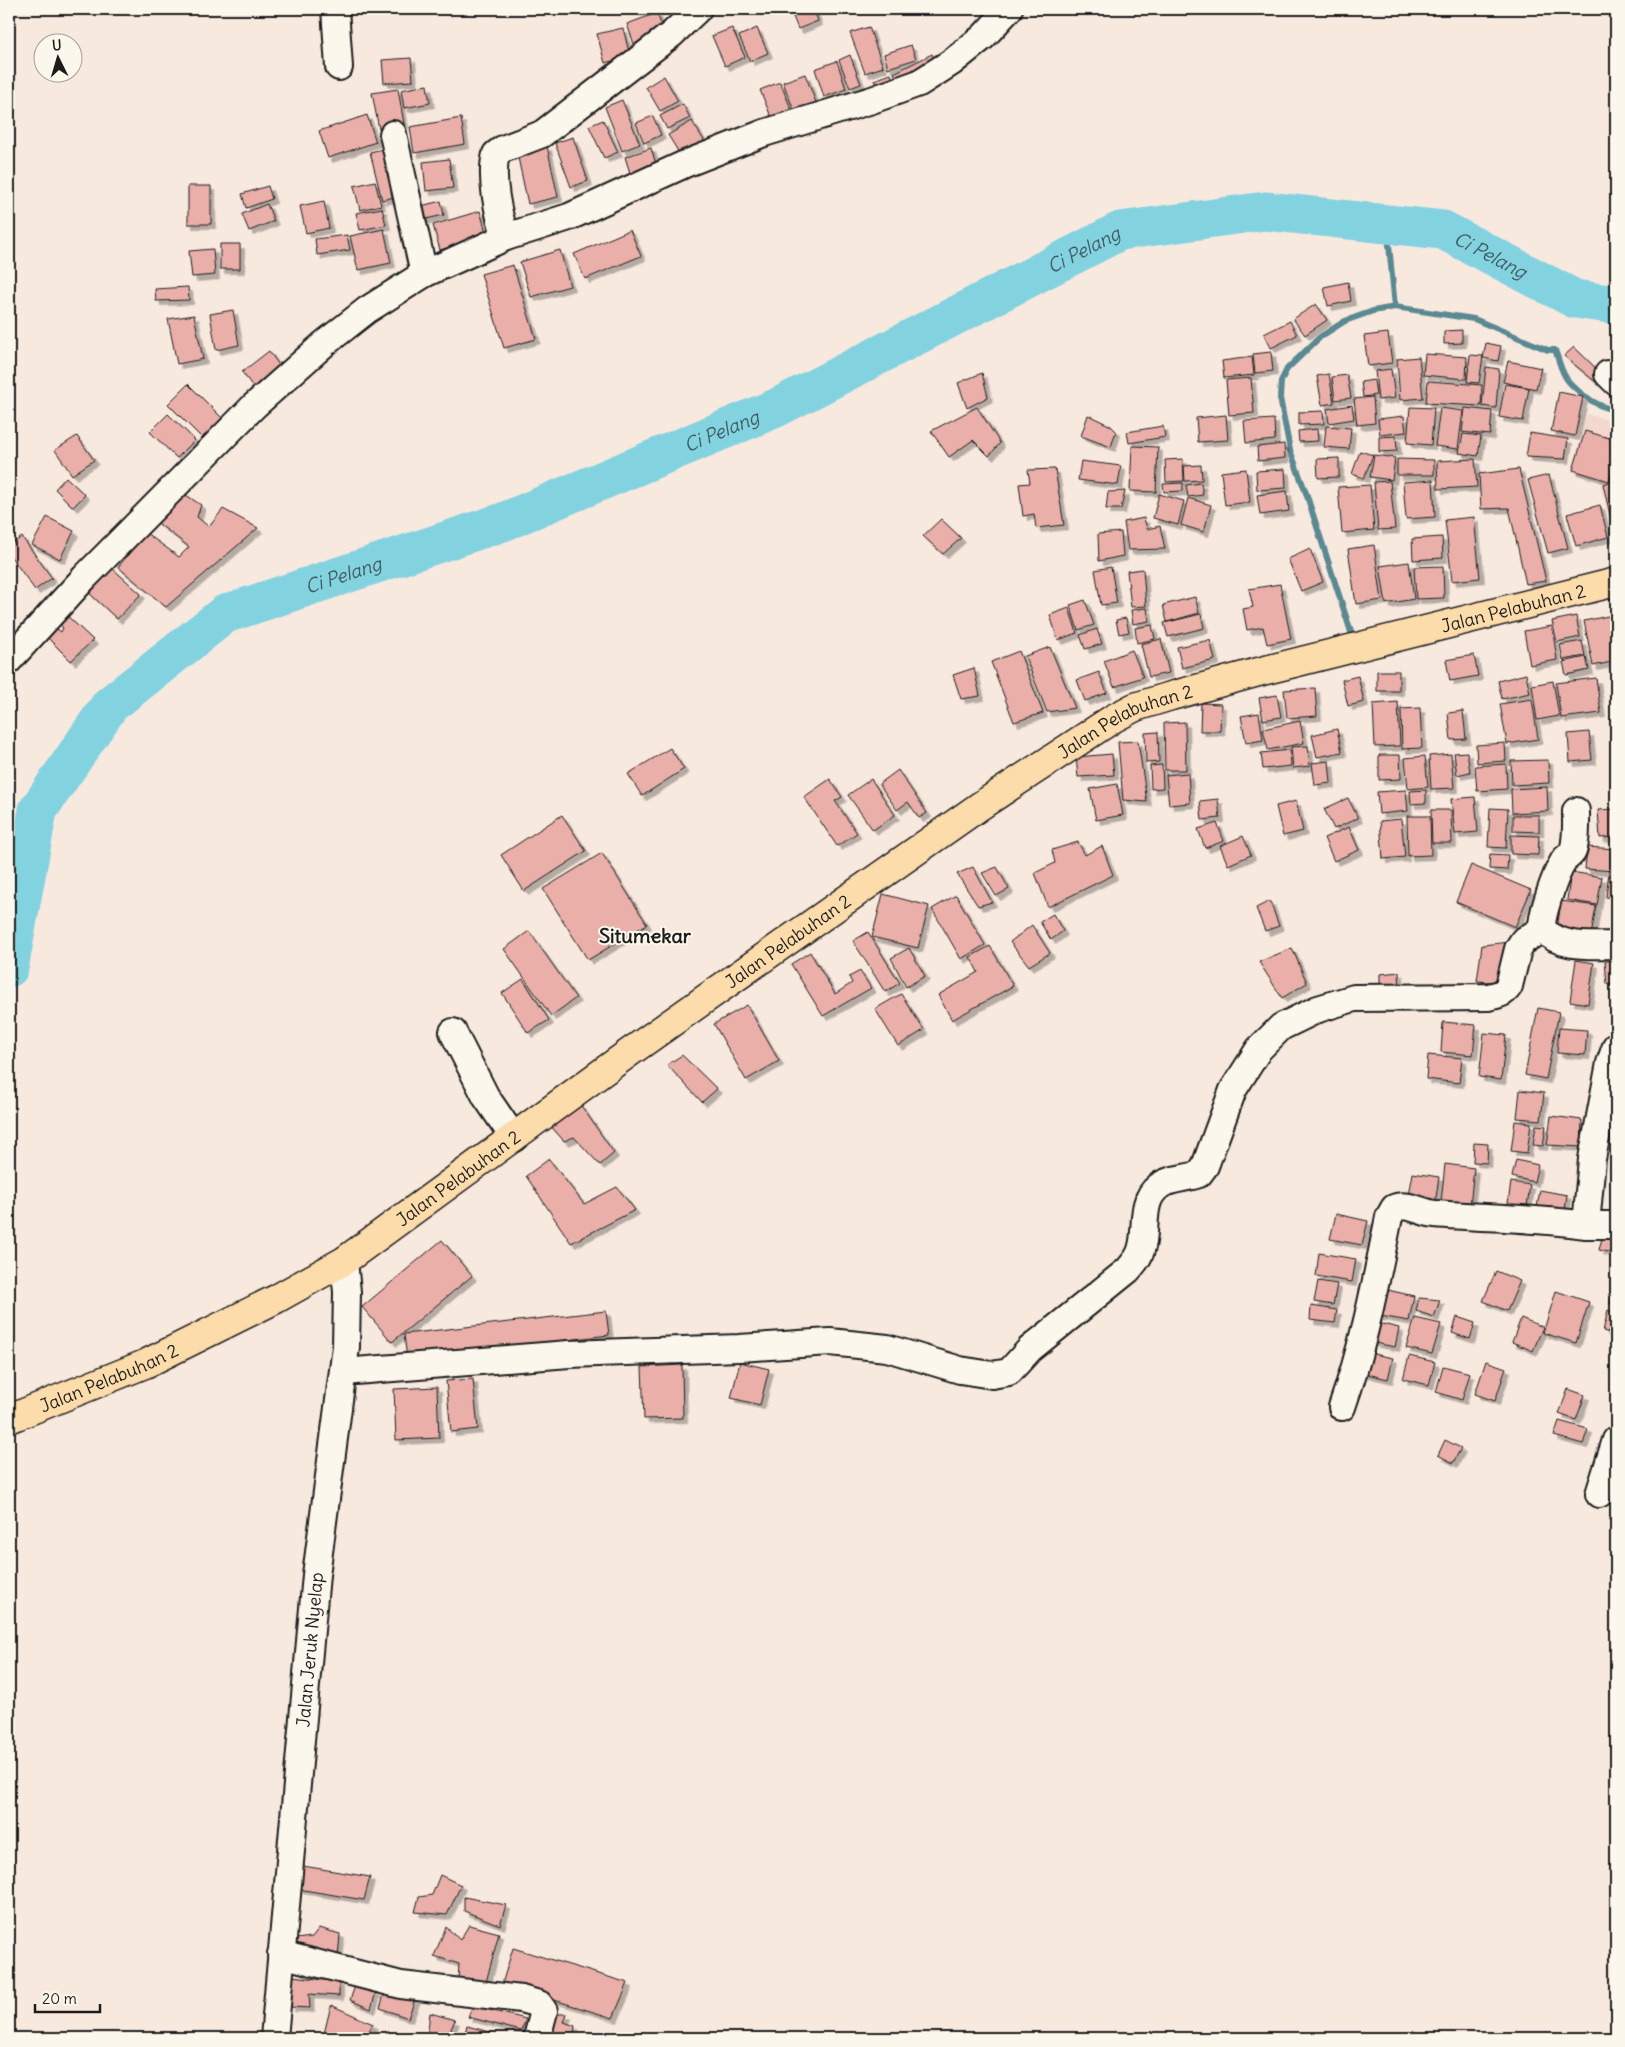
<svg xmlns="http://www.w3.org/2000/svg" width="1625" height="2047" font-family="Delius,sans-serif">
<defs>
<filter id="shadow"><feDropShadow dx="4.5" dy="4.5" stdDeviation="0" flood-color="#0004"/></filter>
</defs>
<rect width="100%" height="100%" fill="#f8e9df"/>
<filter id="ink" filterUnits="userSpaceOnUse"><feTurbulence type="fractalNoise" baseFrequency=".02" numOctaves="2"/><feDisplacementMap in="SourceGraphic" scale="10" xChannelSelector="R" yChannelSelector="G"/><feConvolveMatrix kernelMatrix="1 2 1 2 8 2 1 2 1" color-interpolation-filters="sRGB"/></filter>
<g filter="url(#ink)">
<path fill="#f4d8cf" d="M1587,414L1616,422V547L1599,480L1571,472Z"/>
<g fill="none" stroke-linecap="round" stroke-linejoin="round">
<path stroke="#5a8992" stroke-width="6" d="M1387,224L1395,307
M1351,632L1306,493L1290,450L1280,398L1281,381L1287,369L1320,337L1345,321L1373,311L1395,307L1474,319L1548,350H1555C1559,360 1561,373 1569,382C1581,395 1599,408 1616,410"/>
<path stroke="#83d2e0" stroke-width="39" id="s1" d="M9,968L38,810L110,705L225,614L503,522L776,408L1120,231L1265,211L1443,230L1575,299L1616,305"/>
</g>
<path fill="#eaafa9" stroke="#1c1c1c" filter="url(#shadow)" d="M790,9H814L818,21L798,29Z
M657,13L664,33L634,44L627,24Z
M869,27L883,67L865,73L850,33Z
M623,28L630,56L605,63L597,34Z
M732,28L745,57L725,66L712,36Z
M757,28L768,53L750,61L739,36Z
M911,45L916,59L888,68L884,54Z
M932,54L938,67L900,86L894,73Z
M850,55L861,84L850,88L839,60Z
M411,58L413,81L384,83L382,60Z
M837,61L846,89L824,97L815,69Z
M805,74L817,105L795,113L783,82Z
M891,74L896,90L880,96L874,80Z
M664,76L678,101L660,111L646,87Z
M780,82L792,111L772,119L760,90Z
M427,85L430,103L404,108L401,90Z
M398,89L404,124L379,129L372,93Z
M622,100L640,144L622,151L605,107Z
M683,104L690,118L667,129L660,116Z
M367,115L376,142L328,158L319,131Z
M653,116L661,135L644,143L636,123Z
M461,118L465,144L414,153L410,127Z
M603,120L618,152L604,158L589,126Z
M692,121L705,142L681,156L668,135Z
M573,137L588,181L571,187L555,143Z
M547,146L558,197L528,204L517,153Z
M391,147L403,195L382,200L370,152Z
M651,148L657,167L631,176L625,157Z
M449,159L453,188L426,191L423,162Z
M375,181L381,205L360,210L354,186Z
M188,186H211V224H188Z
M268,186L272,199L246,208L242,194Z
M324,201L329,228L306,233L300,206Z
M441,201L444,215L417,221L413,208Z
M267,204L274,221L249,231L242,214Z
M382,208L386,225L360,230L356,213Z
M480,211L487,236L440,250L433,225Z
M384,229L391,263L358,270L350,236Z
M630,230L641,256L585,279L574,254Z
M347,235L350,250L317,255L315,239Z
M220,244H240V269H220Z
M213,249L215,275L192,277L189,251Z
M560,250L570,286L531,297L520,262Z
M513,265L536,339L504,348L481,274Z
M1348,282L1351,301L1328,306L1324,287Z
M188,287L189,300L156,301L155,289Z
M1316,304L1327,320L1305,335L1293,319Z
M233,310L239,345L216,350L210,314Z
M194,315L203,359L177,364L168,319Z
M1290,321L1297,335L1271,348L1264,334Z
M1462,330V343L1444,344V331Z
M1388,333L1392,363L1368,366L1364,336Z
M1486,343L1501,346L1498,361L1483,358Z
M1574,347L1605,377L1598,384L1564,356Z
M269,351L286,375L259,395L242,372Z
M1271,352L1273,371L1255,373L1253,354Z
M1425,354L1467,357L1466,379L1423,375Z
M1470,355L1483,356L1479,383L1467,382Z
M1252,357L1254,375L1224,378L1222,361Z
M1419,357L1423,398L1400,400L1397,359Z
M1508,361L1541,368L1536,389L1503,382Z
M1486,367L1499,369L1496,408L1482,406Z
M1391,369L1395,398L1378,400L1375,371Z
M982,373L988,397L967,408L958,383Z
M1329,374L1334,403L1322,405L1317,376Z
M1347,375L1351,398L1335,400L1332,377Z
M1251,378L1254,413L1229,415L1226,380Z
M1374,380L1376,395L1363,397L1361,382Z
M1428,381L1482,385L1481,406L1426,403Z
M188,384L229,425L209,445L168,404Z
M1505,384L1529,388L1523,421L1499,417Z
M1559,392L1583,397L1575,436L1551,431Z
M1373,397L1375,423L1357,425L1354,399Z
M1352,405L1354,419L1329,423L1327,409Z
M977,407L1000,443L989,456L973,440L949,457L931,431Z
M1410,407L1434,408L1431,445L1407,443Z
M1440,408L1463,411L1458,449L1435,446Z
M1465,408L1492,411L1490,435L1462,432Z
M1323,411L1324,424L1299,425V412Z
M168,414L195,440L177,458L150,432Z
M1088,415L1111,426L1116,431L1111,447L1081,436Z
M1226,415L1228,440L1198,442L1196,418Z
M1404,416L1406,432L1380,435L1378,419Z
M1274,419L1275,440L1246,443L1244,421Z
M1163,426L1165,437L1129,443L1127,432Z
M1326,426L1351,428L1349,449L1324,447Z
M1317,429L1318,441L1299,442L1298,431Z
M1585,431L1616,440V457L1609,481L1573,470Z
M1530,433L1568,439L1565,459L1526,457Z
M1463,434L1481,436L1478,456L1459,453Z
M77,436L94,460L72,475L55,450Z
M1396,436L1397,451L1379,452V437Z
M1284,444L1285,458L1258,461L1257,447Z
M1132,446L1158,447L1156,492L1130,491Z
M1360,451L1373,455L1364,478L1352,474Z
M1374,455L1395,458L1392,480L1370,477Z
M1339,458V477L1318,478L1317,459Z
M1183,459L1184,481L1166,482L1165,460Z
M1397,459L1434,460V475H1397Z
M1475,459L1477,487L1438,489L1437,461Z
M1081,461L1121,466L1118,485L1078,480Z
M1201,465L1202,480L1185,481L1184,466Z
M1055,469L1064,525L1036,528L1034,514L1023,516L1019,484L1030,483L1028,470Z
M1246,469L1250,502L1225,505L1221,472Z
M1285,469L1286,488L1257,490L1256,471Z
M1519,469L1546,581L1526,584L1509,508L1481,509L1479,474Z
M1549,475L1568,548L1548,553L1528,480Z
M66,477L85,495L73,507L55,489Z
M1433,480L1435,517L1406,519L1403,482Z
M1616,480V527L1613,528L1603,484Z
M1390,481L1395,529L1378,530L1374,482Z
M1183,483V491L1164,492L1163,484Z
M1201,483L1203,495L1188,497L1186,485Z
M1370,485L1374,530L1342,533L1338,487Z
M180,491L201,505L197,517L209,527L223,509L258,528L166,607L118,567L146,533L179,557L189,547L155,521Z
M1125,491L1121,509H1106L1108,492Z
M1287,491L1289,511L1260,515L1257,495Z
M1159,494L1184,501L1178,525L1153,518Z
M1188,498L1211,505L1204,532L1181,525Z
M1600,505L1608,537L1576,546L1567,514Z
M47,517L74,531L60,559L32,545Z
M1474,517L1480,578L1452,581L1445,520Z
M1144,518L1147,529L1160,526L1165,549L1128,550L1124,522Z
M941,519L961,538L943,554L923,536Z
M1121,532L1123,556L1099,561L1098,534Z
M22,537L52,578L35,590L9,554V546Z
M1442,537L1443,558L1413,560L1412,539Z
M1374,545L1382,600L1356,604L1348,549Z
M1310,549L1323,582L1301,591L1288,559Z
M1409,562L1414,599L1386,604L1380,566Z
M1443,566L1444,598L1416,599L1414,567Z
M1111,567L1117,603L1101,605L1095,570Z
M112,568L141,594L117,619L88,592Z
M1143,569L1146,606L1131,607L1127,571Z
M1280,584L1291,639L1267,644L1263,627L1247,630L1243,609L1253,607L1249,589Z
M1195,597L1199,613L1167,622L1163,605Z
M1085,600L1094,625L1078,630L1070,605Z
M1069,608L1077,633L1058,640L1050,615Z
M1147,608L1149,621L1133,624L1131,610Z
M64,613L93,640L71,661L43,633L51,624L61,632L63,628L56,620Z
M1201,614L1204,628L1168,637L1164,623Z
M1613,615L1616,633V661L1593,666L1584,621Z
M1576,616L1580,637L1557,642L1552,621Z
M1126,618L1129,632L1119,634L1116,620Z
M1152,625L1155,639L1137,643L1135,628Z
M1552,626L1557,660L1530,665L1524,631Z
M1097,629L1102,644L1085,649L1080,635Z
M1161,639L1169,673L1149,677L1141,644Z
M1210,640L1215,660L1182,668L1177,647Z
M1582,641L1585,656L1563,660L1560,645Z
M1050,647L1075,708L1047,712L1025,656Z
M1132,650L1143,677L1114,687L1104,661Z
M1019,651L1043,713L1014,722L991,662Z
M1474,655L1478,676L1450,681L1446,660Z
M1586,657L1589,670L1566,675L1563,662Z
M974,668L980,696L961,699L953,675Z
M1377,671H1399V691H1377Z
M1099,672L1107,693L1085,701L1077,680Z
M1526,674L1530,693L1502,699L1498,681Z
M1358,676L1364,702L1348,706L1342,680Z
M1596,678L1601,713L1561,718L1556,683Z
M1553,681L1559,716L1537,720L1532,685Z
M1315,688L1317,716L1287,718L1284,690Z
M1277,695L1281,717L1263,720L1259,698Z
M1532,699L1538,739L1507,744L1500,704Z
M1398,702L1400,746L1375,747L1373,704Z
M1201,703L1221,704L1220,731H1200Z
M1420,708L1422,748L1402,749L1401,709Z
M1463,711L1466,739L1451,740L1448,713Z
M1259,713L1263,740L1246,743L1241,716Z
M1300,721L1304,743L1268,750L1263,729Z
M1185,722L1186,770H1165L1164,723Z
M1337,729L1342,752L1317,757L1312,735Z
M1158,732L1159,762L1146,763L1145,733Z
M1589,732L1592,760L1570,762L1568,734Z
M1138,741L1147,802L1123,800L1118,742Z
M1505,743L1506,761L1477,763L1476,745Z
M1308,746L1310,766L1293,768L1291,747Z
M670,748L684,769L642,796L628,774Z
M1290,750L1291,766L1263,769L1261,753Z
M1467,752L1470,772L1457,775L1454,753Z
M1112,754L1114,775L1078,777L1076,757Z
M1451,754L1454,788L1431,789L1429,756Z
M1379,755H1400L1401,779L1379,780Z
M1425,756L1428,787L1408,789L1405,758Z
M1548,760L1549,783L1512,785L1511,761Z
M1329,761L1331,783L1315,785L1312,763Z
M1506,764L1507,789L1477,791L1475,766Z
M1162,765L1163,788L1151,789L1150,766Z
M898,770L927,813L919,818L908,802L897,810L879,784Z
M1188,773L1190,803L1169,805L1166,775Z
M830,779L842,797L835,801L857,833L837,846L804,797Z
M871,779L895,815L873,830L848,795Z
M1117,784L1123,815L1096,820L1090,789Z
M1547,787L1548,811L1512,813L1511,789Z
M1406,790L1408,811L1379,814L1377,792Z
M1426,790V803L1411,804L1410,791Z
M1475,797L1478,832L1455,834L1451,799Z
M1348,798L1358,818L1334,829L1324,809Z
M1218,799L1220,818L1202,820L1200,801Z
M1296,801L1303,831L1283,836L1276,806Z
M1490,808L1508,809L1506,848L1488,847Z
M1616,809V837L1600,838L1598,810Z
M1431,810H1451L1452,843H1432Z
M562,815L586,851L524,891L501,855Z
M1513,815H1539V832L1513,831Z
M1407,816H1430L1431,855L1408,856Z
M1401,819L1405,857L1383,859L1380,821Z
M1217,823L1224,841L1205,848L1198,829Z
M1349,827L1359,850L1334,861L1324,838Z
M1511,835L1539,836L1538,855L1511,854Z
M1243,836L1251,855L1228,865L1220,846Z
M1078,842L1085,855L1102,846L1113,875L1048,907L1035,873L1055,863L1052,850Z
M1587,847L1616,849V871L1585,869Z
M602,853L647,924L588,960L543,889Z
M1490,854L1508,855L1507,870L1489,869Z
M1471,865L1531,890L1515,927L1456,902Z
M973,867L992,902L978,906L957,874Z
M997,867L1009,889L996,896L982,873Z
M1609,871L1616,872V898L1606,897Z
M1571,872L1602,877L1597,905L1567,900Z
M883,894L929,906L918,948L872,937Z
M956,895L985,945L961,959L932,909Z
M1270,901L1279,926L1265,931L1256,908Z
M1561,901L1596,906L1591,936L1557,930Z
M1053,914L1063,931L1051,940L1040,922Z
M1032,925L1050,953L1029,966L1010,942Z
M529,931L576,998L551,1016L504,949Z
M868,932L900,983L885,992L853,941Z
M1510,942L1504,983L1477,981L1482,945Z
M990,946L1013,986L952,1020L938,995L978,972L970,957Z
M909,948L925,976L906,987L891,958Z
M1292,948L1307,983L1282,998L1259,962Z
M810,952L835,994L852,983L849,977L860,971L871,988L823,1016L791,964Z
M1576,960L1594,963L1588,1004L1570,1001Z
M1605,961H1616V985L1607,984Z
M1399,972L1400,992L1380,990V974Z
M523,979L549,1020L528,1033L502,993Z
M901,994L924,1030L898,1046L875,1009Z
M747,1005L779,1061L746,1080L714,1024Z
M1538,1008L1559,1012L1546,1079L1525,1075Z
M1443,1022L1476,1025L1473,1055L1441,1052Z
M1559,1028L1587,1030L1585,1055L1557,1053Z
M1484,1033L1506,1035L1501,1080L1479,1077Z
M682,1055L717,1089L702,1102L667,1065Z
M1428,1055L1462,1058L1459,1083L1426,1079Z
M1520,1090L1544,1093L1541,1120L1517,1118Z
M580,1104L614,1153L600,1165L574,1137L564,1141L548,1123Z
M1551,1116L1582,1120L1581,1147L1547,1145Z
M1515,1121L1531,1123L1527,1153L1511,1151Z
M1536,1125L1546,1126L1543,1146L1533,1145Z
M1474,1143L1488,1144L1487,1163L1473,1162Z
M549,1159L584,1204L617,1187L635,1210L571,1243L526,1176Z
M1516,1160L1538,1165L1534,1182L1512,1177Z
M1445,1164L1474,1168L1470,1206L1441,1202Z
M1413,1173L1439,1177L1435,1204L1408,1201Z
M1511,1182L1530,1185L1526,1213L1507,1210Z
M1540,1190L1567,1195L1564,1217L1536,1213Z
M1336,1214L1368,1221L1362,1245L1330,1239Z
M1605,1226L1616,1229V1254L1599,1250Z
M442,1240L472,1276L392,1342L362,1307Z
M1319,1253L1356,1259L1352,1282L1316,1276Z
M1496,1271L1520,1281L1507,1311L1483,1301Z
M1615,1277L1616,1278V1305L1610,1304Z
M1318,1281L1337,1284L1333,1305L1314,1302Z
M1379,1288L1414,1296L1409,1321L1374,1315Z
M1556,1291L1589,1302L1576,1343L1543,1333Z
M1419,1298L1440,1300L1434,1317L1416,1311Z
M1311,1306L1337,1310L1335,1323L1310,1320Z
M1608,1310L1616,1313V1335L1603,1331Z
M606,1311L609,1335L407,1359L404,1334Z
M1457,1317L1475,1323L1470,1339L1452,1333Z
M1415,1318L1441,1324L1432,1354L1406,1348Z
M1521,1318L1543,1327L1533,1351L1512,1342Z
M1370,1321L1399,1328L1395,1347L1365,1341Z
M1364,1352L1393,1358L1388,1379L1359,1372Z
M1409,1356L1435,1362L1429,1385L1403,1379Z
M1486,1361L1506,1368L1495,1401L1475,1394Z
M740,1362L769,1369L760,1405L731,1398Z
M682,1365L683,1418L644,1419L642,1367Z
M1443,1366L1470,1373L1462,1400L1436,1392Z
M473,1379L478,1429L451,1432L446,1381Z
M437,1387L439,1438L396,1440L394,1389Z
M1568,1389L1585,1395L1576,1420L1559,1414Z
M1559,1421L1588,1429L1583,1444L1554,1436Z
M1445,1440L1461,1448L1453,1463L1438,1455Z
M303,1866L370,1877L364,1900L298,1889Z
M440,1875L461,1885L447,1915L415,1912L419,1897L432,1895Z
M464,1897L506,1905L500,1925L464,1911Z
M469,1925L499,1933L485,1986L458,1981L459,1964L434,1956L446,1927L460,1940Z
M319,1928L340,1934L338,1958L294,1953L296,1939L312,1937Z
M513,1948L628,1983L613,2018L502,1984Z
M293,1976L339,1982V1996L309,1994L310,2008L290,2007Z
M355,1986L376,1992L371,2009L350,2000Z
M385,1991L416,1997L408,2018L380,2008Z
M331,2005L373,2024L365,2038H334L324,2034Z
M473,2006L526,2019L521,2031L468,2017Z
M430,2013L455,2020L447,2038H427Z
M545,2014H567L564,2022L575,2026L573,2038L542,2029Z
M467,2026L490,2032L489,2038H463Z"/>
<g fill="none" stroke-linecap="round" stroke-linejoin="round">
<g stroke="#1c1c1c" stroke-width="30">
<g id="minor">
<path d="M335,9L339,67"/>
<path d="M393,134L424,274"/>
<path d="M506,237C498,215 490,177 496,154L503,149L542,134L672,34L698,9"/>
<path d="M1608,374L1616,382"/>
<path d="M9,660L85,577L254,406L325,343L367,310L424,274L506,237L569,217L685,164L764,133L872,100L919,83L952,62L983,37L1009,9"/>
<path d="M1576,811C1576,823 1577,839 1573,851C1571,856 1565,857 1563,862C1555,875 1541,915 1542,929C1562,949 1590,945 1616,945"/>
<path d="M453,1032L486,1097L514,1138"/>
<path d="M1586,1225H1616"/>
<path d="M343,1372L569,1354L739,1348L830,1342L887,1348L960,1370L992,1375L1009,1372L1030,1349L1128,1270C1133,1264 1139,1258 1141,1250C1148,1230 1139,1202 1158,1187C1168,1178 1187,1179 1199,1174L1205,1166L1233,1090L1259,1049L1281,1027L1318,1009L1354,998L1488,997C1497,995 1504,994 1509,986L1518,949L1523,941L1542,929"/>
<path d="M1342,1407C1364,1345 1376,1281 1389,1217L1394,1208C1406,1202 1423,1213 1435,1214C1485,1218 1536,1218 1586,1225L1592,1159L1610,1063L1616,1046"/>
<path d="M1599,1494L1616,1440"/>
<path d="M281,1954L401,1985L521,1999L539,2004L544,2011L537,2038"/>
<path id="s2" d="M274,2038L316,1575L346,1347L347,1292L344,1261"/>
</g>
</g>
<g stroke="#1c1c1c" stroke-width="31">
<g id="major">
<path id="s3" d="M9,1419L145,1364L276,1299L344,1261L630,1052L776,949L980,806L1114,718L1135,707L1171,696L1262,671L1616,582"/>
</g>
</g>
<use href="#minor" stroke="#fbf7ec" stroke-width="26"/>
<use href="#major" stroke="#fddcac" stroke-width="28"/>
</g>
</g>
<g text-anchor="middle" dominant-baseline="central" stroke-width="4" stroke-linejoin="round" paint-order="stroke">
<g font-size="18" fill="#1c1c1c" stroke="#fbf7ec">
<text stroke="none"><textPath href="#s3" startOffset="1728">Jalan Pelabuhan 2</textPath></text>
<text stroke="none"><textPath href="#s3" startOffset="1322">Jalan Pelabuhan 2</textPath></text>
<text stroke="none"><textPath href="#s3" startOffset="918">Jalan Pelabuhan 2</textPath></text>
<text stroke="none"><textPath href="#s3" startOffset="512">Jalan Pelabuhan 2</textPath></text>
<text stroke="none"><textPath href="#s3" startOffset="108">Jalan Pelabuhan 2</textPath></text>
<text stroke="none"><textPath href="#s2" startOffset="390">Jalan Jeruk Nyelap</textPath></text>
</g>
<g font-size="19" font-style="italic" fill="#405c61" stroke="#fbf7ec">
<text stroke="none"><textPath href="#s1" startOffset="1369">Ci Pelang</textPath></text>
<text stroke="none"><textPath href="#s1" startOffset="1789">Ci Pelang</textPath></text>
<text stroke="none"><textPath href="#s1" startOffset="964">Ci Pelang</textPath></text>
<text stroke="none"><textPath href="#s1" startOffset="559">Ci Pelang</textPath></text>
</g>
<g font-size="20" font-weight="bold" fill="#1c1c1c" stroke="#fbf7ec">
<text x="645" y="935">Situmekar</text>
</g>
</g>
<rect width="1625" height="2047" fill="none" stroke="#fbf7ec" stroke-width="30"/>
<rect x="15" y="15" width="1595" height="2017" fill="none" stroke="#1c1c1c" stroke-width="2" filter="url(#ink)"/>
<g transform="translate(58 58) rotate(355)"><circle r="24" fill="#fbf7ec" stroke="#a29f99"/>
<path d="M0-4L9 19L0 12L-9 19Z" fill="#1c1c1c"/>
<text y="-8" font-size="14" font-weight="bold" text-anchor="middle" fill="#1c1c1c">U</text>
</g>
<path d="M35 2004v8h65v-8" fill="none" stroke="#1c1c1c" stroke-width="2.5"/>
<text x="42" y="2004" font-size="15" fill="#1c1c1c" stroke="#fbf7ec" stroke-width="4" paint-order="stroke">20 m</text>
</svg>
